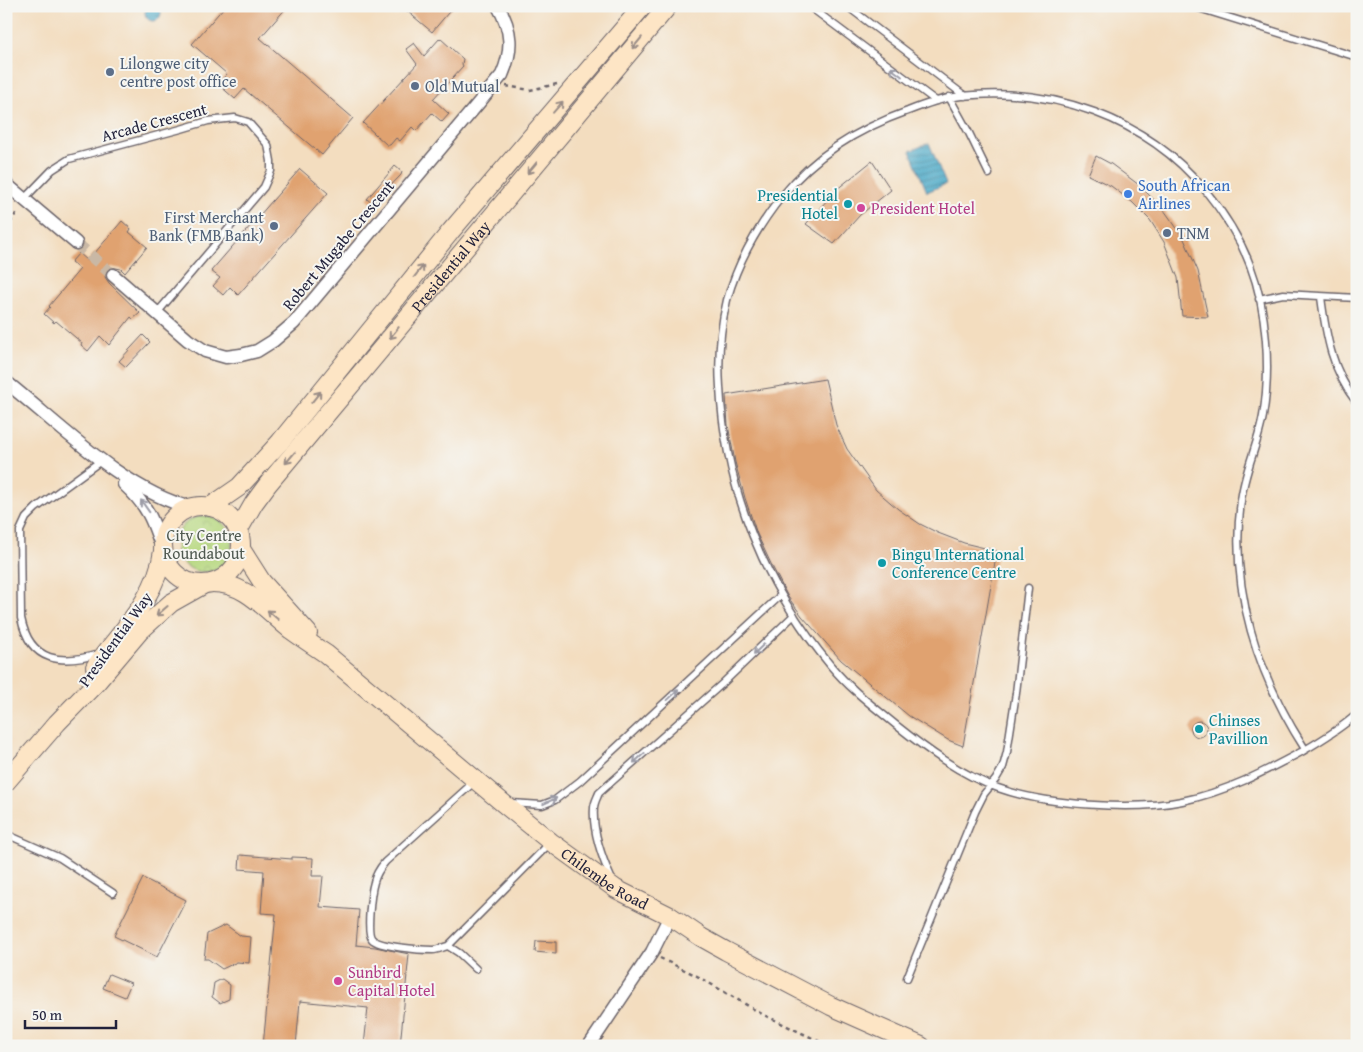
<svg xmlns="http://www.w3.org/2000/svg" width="1363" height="1052" font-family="'Gentium Book Plus',serif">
<defs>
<pattern id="park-crowns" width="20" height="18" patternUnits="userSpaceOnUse" patternTransform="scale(1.25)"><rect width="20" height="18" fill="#b7d880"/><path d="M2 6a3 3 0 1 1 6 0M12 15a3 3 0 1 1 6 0" fill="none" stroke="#9db970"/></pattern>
<pattern id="water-rules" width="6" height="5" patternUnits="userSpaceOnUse" patternTransform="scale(1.25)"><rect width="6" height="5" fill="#47a7c6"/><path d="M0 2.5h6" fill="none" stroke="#3b88a2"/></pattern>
</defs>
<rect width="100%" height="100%" fill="#f6f6f2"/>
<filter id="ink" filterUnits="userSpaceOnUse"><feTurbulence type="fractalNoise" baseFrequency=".02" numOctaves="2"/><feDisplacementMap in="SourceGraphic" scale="10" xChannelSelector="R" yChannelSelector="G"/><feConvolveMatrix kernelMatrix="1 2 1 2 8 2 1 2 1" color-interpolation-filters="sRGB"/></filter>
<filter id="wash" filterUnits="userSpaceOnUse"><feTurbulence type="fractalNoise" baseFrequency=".0096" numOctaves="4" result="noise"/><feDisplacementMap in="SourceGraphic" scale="20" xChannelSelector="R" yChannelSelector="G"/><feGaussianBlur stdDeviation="1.12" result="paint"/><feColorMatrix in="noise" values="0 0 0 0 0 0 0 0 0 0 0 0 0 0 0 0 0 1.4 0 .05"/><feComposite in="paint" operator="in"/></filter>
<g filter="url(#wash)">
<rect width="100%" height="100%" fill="#f3ddbf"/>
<path fill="url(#park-crowns)" stroke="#6c7d5e" d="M176 544a28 28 0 1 1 56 0a28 28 0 1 1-56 0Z"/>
<path fill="url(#water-rules)" stroke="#346480" d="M145 13a8 8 0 1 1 16 0a8 8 0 1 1-16 0Z
M929,143L946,184L927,192L910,151Z"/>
<g id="blocks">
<path fill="#e0a26f" d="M225,6H288L260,38L353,118L322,155L244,89L235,99L218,84L227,74L192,44Z
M401,6H454L432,32Z
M440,38L463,59L462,64L463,66L433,99L449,114L442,122L432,113L416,131L412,127L400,141L396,138L390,145H387L363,123L417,64L406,49L414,43L424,56Z
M1096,156L1111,164L1139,185L1164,210L1174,224L1184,239L1198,271L1208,317L1182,316L1178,278L1164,242L1150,220L1132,202L1111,186L1088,175Z
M872,161L891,190L860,215L834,244L806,224L836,190Z
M395,166L402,172L401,175L373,204L367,199Z
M300,169L328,193L238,295L230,287L223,295L213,286L220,278L211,271Z
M122,221L131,229L129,232L147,247L125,273L121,269L111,267L107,270L105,277L109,283L140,313L133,319L131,317L109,345L100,336L88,351L81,345L82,343L56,321L54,323L44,314L50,307L49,306L80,269L71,262L79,253L88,261Z
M143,335L150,342L126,367L119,361Z
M825,379L836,425L847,449L876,490L898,509L920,524L938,533L964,543L997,551L963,746L948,740L909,716L841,660L802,616L788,597L773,568L757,534L745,498L735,462L728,425L726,395Z
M1191 729a8 8 0 1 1 16 0a8 8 0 1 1-16 0Z
M240,855L292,859V857L313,858L312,876H323L320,907L359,910L356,945L375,947L409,954L400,1046H364L368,1008L300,1001L296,1046H263L276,914L261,913L264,871L239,869Z
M143,878L186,900L157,957L114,936Z
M226,925L241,936L251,937L249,963L237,962L222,969L208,959H204L207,934Z
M536,941L556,942V954L535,952Z
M109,974L131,983L125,997L103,988Z
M222,979L230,985L229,999L220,1003L212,997L214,983Z"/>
</g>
</g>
<g filter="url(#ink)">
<use href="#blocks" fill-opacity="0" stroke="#6b6369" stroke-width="1"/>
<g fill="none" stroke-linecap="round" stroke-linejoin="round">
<path stroke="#c9b8a5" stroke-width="12" stroke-dasharray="12 6" stroke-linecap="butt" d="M76,243L113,275"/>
<g stroke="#6b6369" stroke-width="9">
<path id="lane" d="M809,6L936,101
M847,6L965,96
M1192,6L1357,57
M949,97L969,133L989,174
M24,199L52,170L69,159L181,129L208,121L235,118L248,122L268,145L271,161V171L264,187L157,313
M1321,297C1326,336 1332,371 1357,403
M1259,299L1283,294L1357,298
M99,654C62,665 30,663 21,618L20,531L26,518L36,508L102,460
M1305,749C1258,676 1229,589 1241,501C1244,472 1258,445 1263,416C1271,370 1267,309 1250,265C1240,239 1223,212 1205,190C1146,118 1052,86 961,96C942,98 926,104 908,111C860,128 816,154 783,195C758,226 738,261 727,300C720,329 718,358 720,387C725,490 765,587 831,666C850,689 873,706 896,725C926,749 961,775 998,788C1045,805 1133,811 1182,801C1226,792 1264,772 1303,751C1322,740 1340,729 1357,714
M474,782L385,862C380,868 376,874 374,882C371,892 366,933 372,939C379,947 421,950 433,950C438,950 443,947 448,946L550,843
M511,803L542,805L555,800L580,781L781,595
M6,834L60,858L113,893
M612,880C602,858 592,832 594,808C594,803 597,798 599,793L723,683L794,615
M448,946L459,953L476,969
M907,978L975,812L984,794L996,779L1003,767L1007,752L1016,693L1028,588"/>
</g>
<g stroke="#6b6369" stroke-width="15">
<path id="street" d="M6,184L76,243
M113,275L188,340L205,351L226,357L241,355L257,351L273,341L294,323L502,75C513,50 512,30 498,6
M6,382C59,424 125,492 192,508
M124,484C148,506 153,520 163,551
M589,1046L652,952L670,916"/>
</g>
<g stroke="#6b6369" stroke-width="20">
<g id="secondary">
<circle cx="202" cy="545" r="39"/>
<path d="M210,507L239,487L280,442L451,231L643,6"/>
<path id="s1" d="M238,531L254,503L268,484L668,6"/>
<path d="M241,549L262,582L308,633"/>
<path id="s2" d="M212,583C247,583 265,610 291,630C302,638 314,646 326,654L503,803L551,842L616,889L670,916L701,937L726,951L831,1006L921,1046"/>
<path d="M95,667C121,631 157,597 163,551"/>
<path d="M6,782L57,723L96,683L140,631L171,603L203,585"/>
</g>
</g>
<path stroke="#6b6369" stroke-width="2.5" stroke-dasharray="4 4" stroke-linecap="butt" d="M506,86L530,90L557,84
M6,230L18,210
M660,958L697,976L762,1014L829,1046"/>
<use href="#lane" stroke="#fff" stroke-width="6"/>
<use href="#street" stroke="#fff" stroke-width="12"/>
<use href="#secondary" stroke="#fde5c5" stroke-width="18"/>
</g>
<defs><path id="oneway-shaft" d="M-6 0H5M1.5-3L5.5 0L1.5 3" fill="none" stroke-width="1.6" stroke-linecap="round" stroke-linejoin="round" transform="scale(1.25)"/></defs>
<g stroke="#9a8d87">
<use href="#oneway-shaft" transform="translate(637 43) rotate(130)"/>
<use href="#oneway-shaft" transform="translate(558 107) rotate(-49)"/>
<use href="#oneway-shaft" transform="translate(532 168) rotate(130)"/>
<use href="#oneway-shaft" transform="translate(419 271) rotate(-51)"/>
<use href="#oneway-shaft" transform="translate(394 333) rotate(129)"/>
<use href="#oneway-shaft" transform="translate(316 397) rotate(-51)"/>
<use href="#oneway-shaft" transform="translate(290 458) rotate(130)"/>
<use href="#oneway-shaft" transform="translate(162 611) rotate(139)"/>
<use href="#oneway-shaft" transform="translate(273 615) rotate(-139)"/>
</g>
<g stroke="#9c9ca7">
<use href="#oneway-shaft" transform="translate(896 72) rotate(-143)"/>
<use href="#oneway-shaft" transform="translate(145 506) rotate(-125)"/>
<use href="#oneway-shaft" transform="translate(759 649) rotate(136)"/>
<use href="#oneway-shaft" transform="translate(673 695) rotate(-43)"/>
<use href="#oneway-shaft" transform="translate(639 758) rotate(138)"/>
<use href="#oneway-shaft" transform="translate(550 801) rotate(-25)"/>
</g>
</g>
<g fill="#5c6f8a" stroke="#f6f6f2" stroke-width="2">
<circle cx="110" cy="72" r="5"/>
<circle cx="415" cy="86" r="5"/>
<circle cx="274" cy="226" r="5"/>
<circle cx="1167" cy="233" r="5"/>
</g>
<circle fill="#3f7fe0" stroke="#f6f6f2" stroke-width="2" cx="1128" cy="194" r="5"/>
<g fill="#0f9aa8" stroke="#f6f6f2" stroke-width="2">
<circle cx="848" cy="204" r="5"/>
<circle cx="882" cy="563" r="5"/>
<circle cx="1199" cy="729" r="5"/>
</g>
<g fill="#d1479c" stroke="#f6f6f2" stroke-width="2">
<circle cx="861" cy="208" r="5"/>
<circle cx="338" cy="981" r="5"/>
</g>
<g text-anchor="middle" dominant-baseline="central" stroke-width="4" stroke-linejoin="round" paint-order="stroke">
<g font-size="16" fill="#4e5e75" stroke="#f6f6f2" text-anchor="start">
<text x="120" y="63">Lilongwe city<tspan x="120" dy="18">centre post office</tspan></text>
<text x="425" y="86">Old Mutual</text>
<text x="264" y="217" text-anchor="end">First Merchant<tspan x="264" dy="18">Bank (FMB Bank)</tspan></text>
<text x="1177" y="233">TNM</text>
</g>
<g font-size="16" fill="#22223b" stroke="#f6f6f2">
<text transform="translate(154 122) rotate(-15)">Arcade Crescent</text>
<text transform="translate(338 245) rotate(-50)">Robert Mugabe Crescent</text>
<text stroke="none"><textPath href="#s1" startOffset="340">Presidential Way</textPath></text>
<text transform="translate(115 639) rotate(-54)">Presidential Way</text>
<text stroke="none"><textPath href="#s2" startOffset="495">Chilembe Road</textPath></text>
</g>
<g font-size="16" fill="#366cbe" stroke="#f6f6f2" text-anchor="start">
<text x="1138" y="185">South African<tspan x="1138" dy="18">Airlines</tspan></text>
</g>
<g font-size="16" fill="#0d838f" stroke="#f6f6f2" text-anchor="start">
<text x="838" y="195" text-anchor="end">Presidential<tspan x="838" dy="18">Hotel</tspan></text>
<text x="892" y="554">Bingu International<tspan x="892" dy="18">Conference Centre</tspan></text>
<text x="1209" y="720">Chinses<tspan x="1209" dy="18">Pavillion</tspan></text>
</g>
<g font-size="16" fill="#b23c85" stroke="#f6f6f2" text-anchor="start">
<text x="871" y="208">President Hotel</text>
<text x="348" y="972">Sunbird<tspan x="348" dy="18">Capital Hotel</tspan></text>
</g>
<g font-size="16" fill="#4f5950" stroke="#f6f6f2">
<text x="204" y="535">City Centre<tspan x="204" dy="18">Roundabout</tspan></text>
</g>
</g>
<rect width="1363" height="1052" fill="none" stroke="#f6f6f2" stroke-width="25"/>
<path d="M25 1020v8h91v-8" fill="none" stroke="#22223b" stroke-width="2.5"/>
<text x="32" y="1020" font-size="15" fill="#22223b" stroke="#f6f6f2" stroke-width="4" paint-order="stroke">50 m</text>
</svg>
